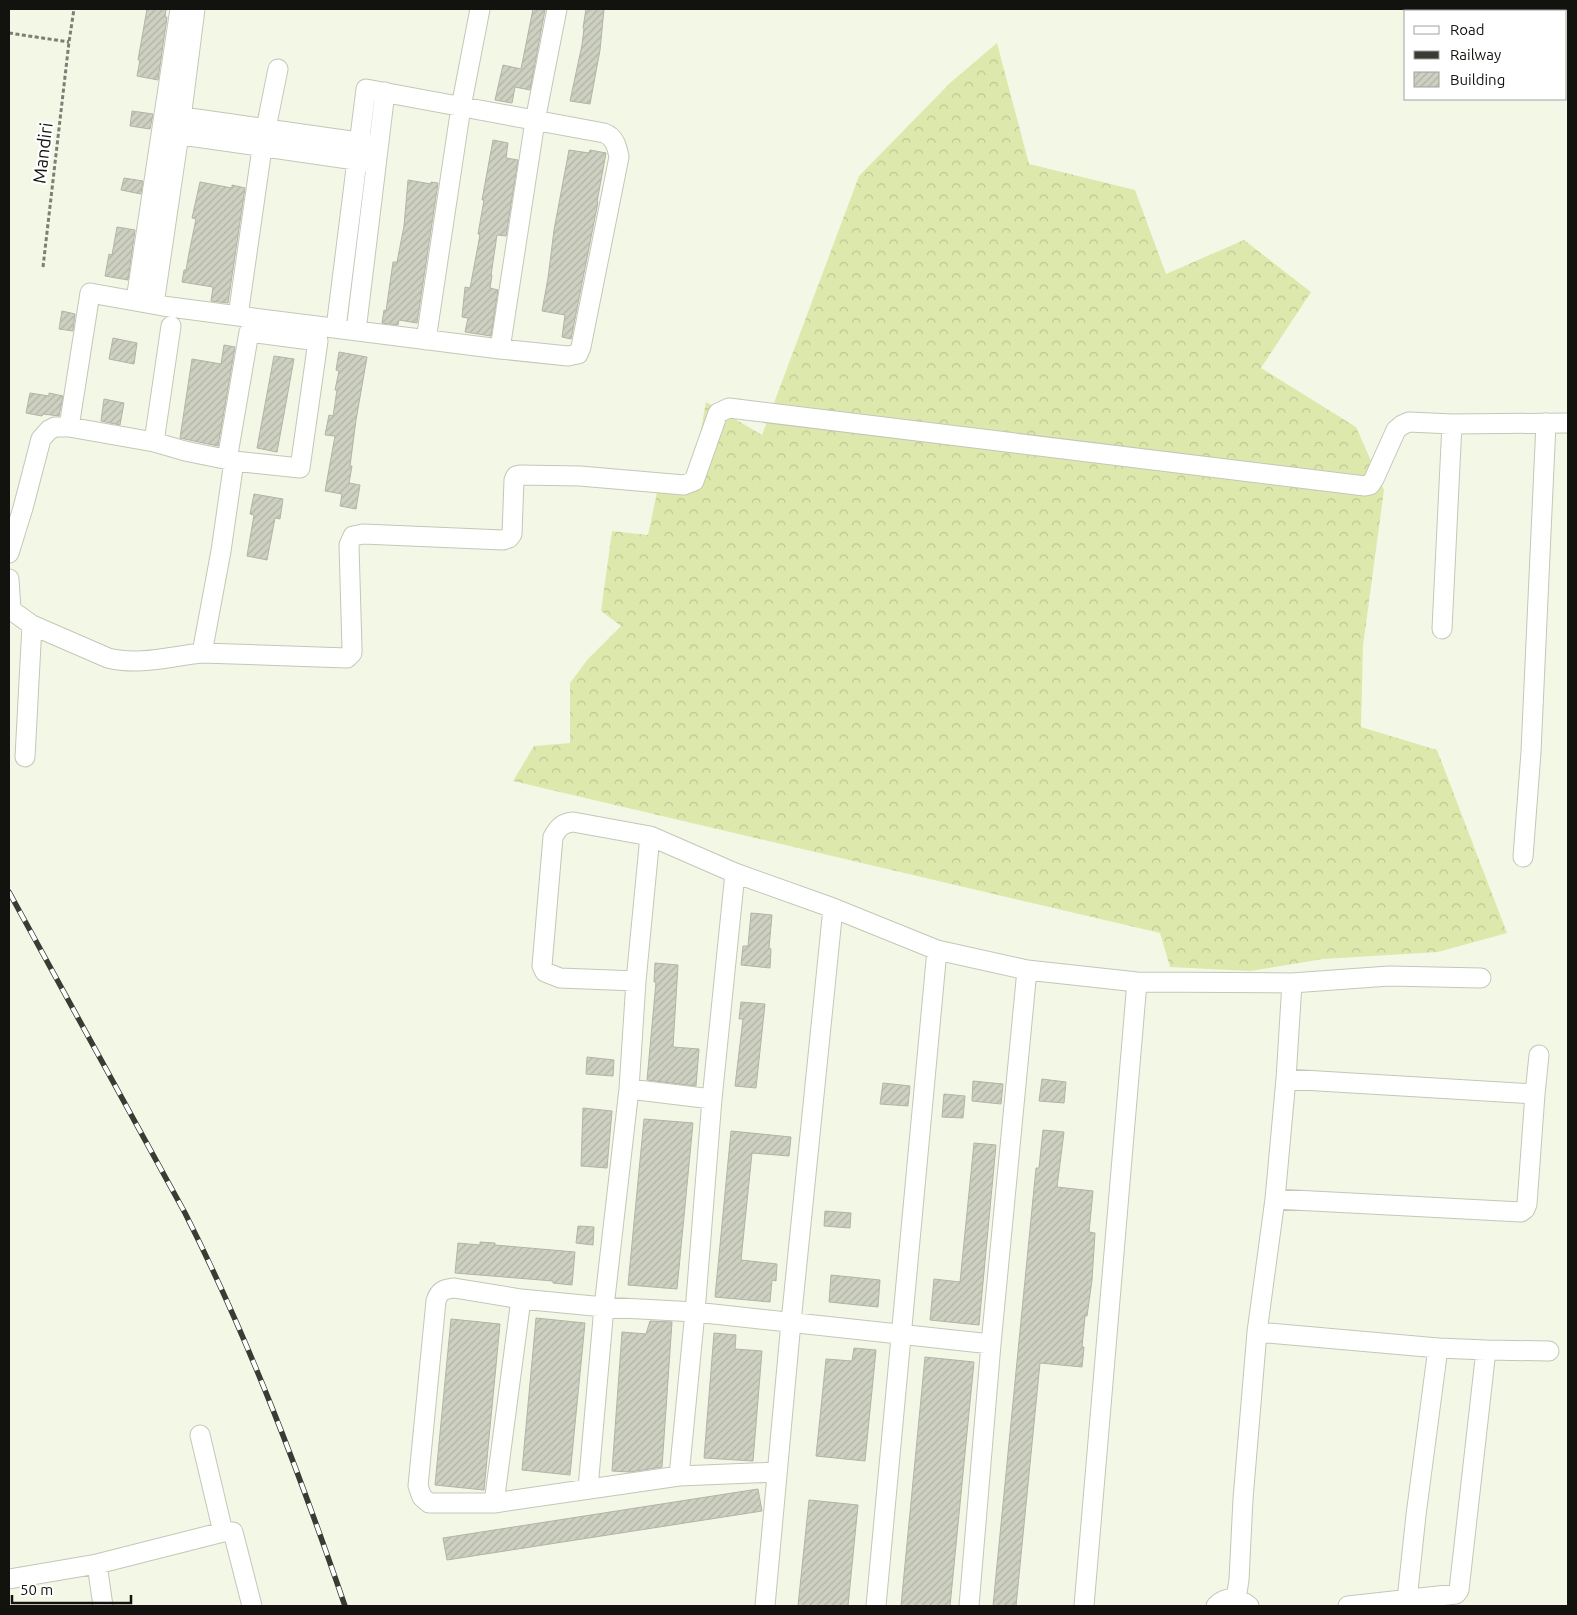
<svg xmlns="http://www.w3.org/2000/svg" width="1577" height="1615" font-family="Ubuntu,sans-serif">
<defs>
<pattern id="forest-crowns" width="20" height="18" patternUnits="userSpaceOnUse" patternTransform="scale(1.25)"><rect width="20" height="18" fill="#dde9ac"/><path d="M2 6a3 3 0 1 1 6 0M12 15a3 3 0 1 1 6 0" fill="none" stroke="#bdc793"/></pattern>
<pattern id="building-hatch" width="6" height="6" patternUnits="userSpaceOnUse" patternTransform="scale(1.25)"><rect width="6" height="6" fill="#ced1c1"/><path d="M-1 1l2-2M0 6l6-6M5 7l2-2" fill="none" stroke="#b0b3a5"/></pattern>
</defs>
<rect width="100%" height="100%" fill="#f3f7e6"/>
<path fill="url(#forest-crowns)" d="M997,43L1029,164L1135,190L1166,274L1244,240L1311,292L1261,368L1356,427L1384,490L1363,646L1361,727L1437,750L1507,933L1438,952L1323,959L1250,971L1170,967L1160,933L513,781L534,746L570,743V683L588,659L621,626L601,611L612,531L648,535L659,483L692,479L706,402L762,435L859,176L950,83Z"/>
<path fill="url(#building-hatch)" stroke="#b1b5a5" d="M147,9H166L165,17H167L158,80L137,76L140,60H138Z
M533,9L545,10L530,90L515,87L512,103L495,100L503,65L521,69Z
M586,9H604L600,50L590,104L570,101L582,45L584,28H583Z
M132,111L153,114L150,129L130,126Z
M493,140L508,143L506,158L518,160L506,236L497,235L491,275H492L490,288L498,290L491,336L465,332L468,318L462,317L465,287L470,288L480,235L478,234L484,200H482Z
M569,150L589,153L590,150L606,153L597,202H598L571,339L562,337L565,315L542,311L548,278L554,230Z
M124,178L143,181L141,194L121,190Z
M408,180L431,184V182L438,183L417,323L399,320L398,325L382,323L384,310L386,311L393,262H397L404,226Z
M200,182L232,188V185L245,188L228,303L211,301L213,287L182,282L184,270H186L189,253L196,219L192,218Z
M117,227L135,230L128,280L105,276L109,254L112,255Z
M62,311L75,314L73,331L59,329Z
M113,338L137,343L134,364L109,359Z
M224,345L235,347L218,446L180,438L192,359L221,364Z
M339,352L367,357L356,420L350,466H352L349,483L360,485L356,509L340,506L342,494L325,491L335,436L325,435L329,415L333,416L337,390H335L339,371L336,370Z
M274,356L294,359L277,452L257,448Z
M30,393L49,396V393L63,396L59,416L43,414L42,416L26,413Z
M104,399L124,403L120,425L101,421Z
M254,494L283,499L280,519L275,518L267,560L247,556L254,515L250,514Z
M751,913L772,915L769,948L771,949L770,968L741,965L743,946H748Z
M655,963L678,965L673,1047L699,1049L696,1086L647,1080L656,982H654Z
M741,1002L765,1004L756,1088L735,1086L743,1019H739Z
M587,1057L614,1060L613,1076L586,1074Z
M1042,1079L1066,1082L1064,1103L1039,1101Z
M973,1081L1003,1084L1001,1104L972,1101Z
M883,1083L910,1086L908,1106L880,1104Z
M944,1094L965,1096L963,1118L942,1117Z
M583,1108L612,1111L607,1168L581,1166Z
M644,1119L693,1123L677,1289L628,1285Z
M1043,1130L1064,1132L1057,1187L1093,1191L1089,1232L1095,1233L1092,1280L1087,1316H1085L1082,1347H1084L1082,1367L1040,1363L1016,1606H993L1036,1168H1039Z
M731,1131L791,1137L789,1156L752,1153L741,1260L777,1264L776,1281L772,1280L770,1302L715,1297Z
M974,1143L996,1145L979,1325L930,1320L934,1279L960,1282Z
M825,1211L851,1213L850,1228L824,1226Z
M578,1226L594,1227L593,1245L576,1243Z
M480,1242L495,1243V1245L575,1252L572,1285L553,1283V1281L455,1273L458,1243L480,1245Z
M831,1275L880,1280L878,1307L829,1302Z
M536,1318L585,1323L570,1475L522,1470Z
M451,1319L500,1324L484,1490L435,1485Z
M650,1321L672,1322L662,1467L630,1472L612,1471L622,1332L646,1334Z
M714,1333L736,1335L735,1349L762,1351L753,1461L704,1458Z
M854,1348L876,1350L865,1461L816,1456L826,1359L852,1361Z
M925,1357L974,1362L950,1606H901Z
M758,1489L762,1511L447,1560L443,1538Z
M809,1500L858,1505L848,1606H798Z"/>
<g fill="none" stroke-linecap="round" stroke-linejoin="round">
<g stroke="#c4c7b7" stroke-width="21">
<path id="minor" d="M169,115L372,144
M168,133L369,162
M136,300L180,9
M154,304L179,134L195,9
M238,316L262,148L278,69
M356,331L385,92
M426,340L461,107L480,9
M500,349L535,121L557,9
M69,427L90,293L163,306L246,317L500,349L568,356L578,354L581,347L619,157C617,147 615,137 604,133L366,89L336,328
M154,442L171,326
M9,553L23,508L41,439L49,430L55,427H69L154,442L185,451L234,461L300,468L318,341L249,332L227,460
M9,579L11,610L9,609
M11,610L32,625L108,658C140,666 171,656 202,653L221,551L234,461
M1442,629L1452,424
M202,653L347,658L352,653V649L349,545L353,536L363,534L503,540L509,538L512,534L514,480L516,476L520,475L580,476L684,485L694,481L718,413L729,408L1365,486L1370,485L1374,479L1396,430L1402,425L1409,422L1452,424L1568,423
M25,757L32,625
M1523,857L1531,752L1546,423
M636,981L560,978L545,972L542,966L553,837C558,828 562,823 573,822L650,836L735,873L833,908L937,950L1027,970L1137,982L1292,983L1389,976L1481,978
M629,1089L712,1099
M1535,1094L1539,1055
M1275,1199L1521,1212L1525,1209L1527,1204L1535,1094L1286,1079
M1257,1332L1438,1348L1486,1350L1459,1590L1456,1594L1348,1606
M1486,1350L1549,1351
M200,1435L223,1532
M776,1472L679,1476L494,1503H429L422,1497L418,1486L436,1301C439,1291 444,1289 454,1288L521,1299L604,1307L695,1312L991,1344
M679,1476L695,1312L712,1099L735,873
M588,1488L604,1307L629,1089L636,981L650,836
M494,1503L521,1299
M97,1564L103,1606
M9,1579L97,1564L223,1532H233L252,1606
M1236,1599L1239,1580L1243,1499L1257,1332L1275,1199L1286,1079L1292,983
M1407,1600L1416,1515L1438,1348
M765,1606L791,1322L833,908
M876,1606L937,950
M969,1606L991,1344L1027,970
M1084,1606L1137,982
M1216,1606C1226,1596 1239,1597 1249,1606"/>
</g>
<path stroke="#7d7f75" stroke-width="3" stroke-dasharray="4 2.5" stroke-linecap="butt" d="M9,33L69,42
M43,267L69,42L74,9"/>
<use href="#minor" stroke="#fff" stroke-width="19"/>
<g stroke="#3a3c34" stroke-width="5.5">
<path id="rail" d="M9,892L185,1213C249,1340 299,1472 345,1606"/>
</g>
<use href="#rail" stroke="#fff" stroke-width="4" stroke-dasharray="11" stroke-linecap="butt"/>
</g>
<g text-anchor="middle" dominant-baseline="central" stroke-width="4.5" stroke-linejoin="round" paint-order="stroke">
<g font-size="18" fill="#12130e" stroke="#fff">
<text transform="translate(42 153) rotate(-83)">Mandiri</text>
</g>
</g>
<rect width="1577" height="1615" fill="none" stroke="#12130e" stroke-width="20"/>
<rect x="1404" y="10" width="162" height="90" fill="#ffffff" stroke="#a0a19f"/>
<rect x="1414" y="26" width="25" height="8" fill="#ffffff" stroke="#a0a19f"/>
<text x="1450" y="35" font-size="15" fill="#12130e">Road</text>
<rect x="1414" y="51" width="25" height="8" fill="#3a3c34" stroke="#a0a19f"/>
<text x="1450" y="60" font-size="15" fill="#12130e">Railway</text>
<rect x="1414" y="72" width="25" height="15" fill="url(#building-hatch)" stroke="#a0a19f"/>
<text x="1450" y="85" font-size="15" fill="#12130e">Building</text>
<path d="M12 1595v8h119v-8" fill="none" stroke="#12130e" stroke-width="2.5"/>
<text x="20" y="1595" font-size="15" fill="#12130e" stroke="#ffffff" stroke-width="4" paint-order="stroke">50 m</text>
</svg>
